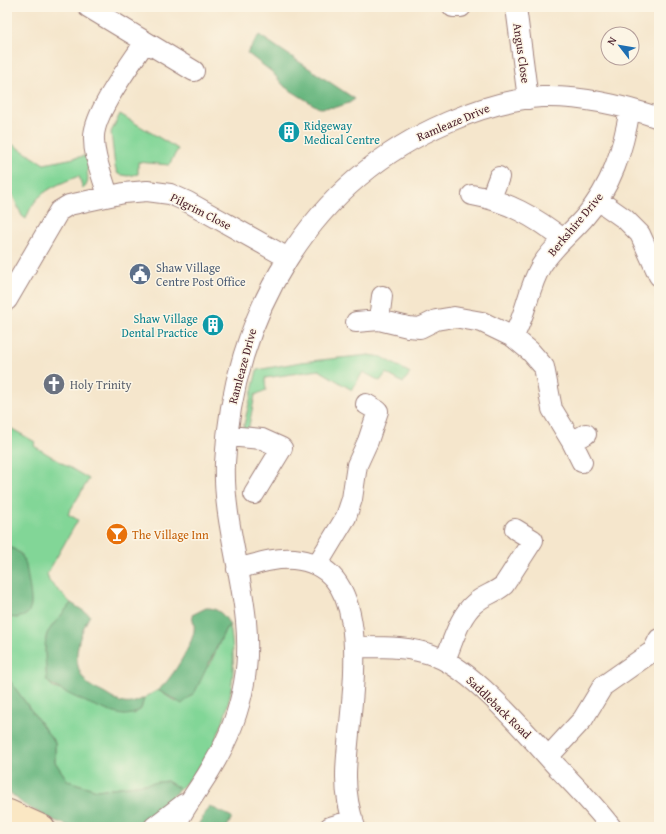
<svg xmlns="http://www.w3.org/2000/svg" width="666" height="834" font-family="'Gentium Book Plus',serif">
<rect width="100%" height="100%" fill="#fcf5e5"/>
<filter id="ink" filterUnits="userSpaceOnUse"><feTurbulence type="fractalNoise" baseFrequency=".025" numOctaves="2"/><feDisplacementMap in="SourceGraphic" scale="8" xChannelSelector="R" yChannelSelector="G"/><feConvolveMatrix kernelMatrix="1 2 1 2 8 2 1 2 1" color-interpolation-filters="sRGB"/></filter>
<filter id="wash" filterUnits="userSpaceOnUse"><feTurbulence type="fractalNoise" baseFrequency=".012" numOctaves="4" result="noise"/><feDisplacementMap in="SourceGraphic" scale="16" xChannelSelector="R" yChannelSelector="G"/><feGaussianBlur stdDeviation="0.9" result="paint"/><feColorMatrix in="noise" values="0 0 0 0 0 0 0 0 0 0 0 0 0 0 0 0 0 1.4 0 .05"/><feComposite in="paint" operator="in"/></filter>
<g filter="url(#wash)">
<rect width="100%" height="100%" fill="#f5e6cc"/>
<path fill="#82d697" stroke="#667a61" d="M120,114L178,149L169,165L138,162V174L128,176L118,174L115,167L111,132Z
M7,141L44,164L89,155L91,166L87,170C88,178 89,184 83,189L79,176C54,186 35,192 26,219L22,216L7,183Z
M369,355L382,357L410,373L403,383L386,373L380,381L363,372L352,390L319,370L265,378L266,390L255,395L248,431L243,429L257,370L301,362Z
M7,426L35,442L34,446L89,479L68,514L78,520L47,574L49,581L71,603C64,613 54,622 48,632C43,640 46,671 47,681L54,688L134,714L141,709L144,698L158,690L176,702L210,664L226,628L230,626C241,686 224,746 180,789L167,781L97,790L68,781L55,762V743L7,677V617L18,618L22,555L7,545Z"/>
<path fill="#69b780" stroke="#5a6b56" d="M259,35L355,99L349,103L337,107L319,108L285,87L272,72L247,53Z
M7,545C11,548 19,551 22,556C27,563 27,575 29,583C32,604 36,621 7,617Z
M71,603L90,615C79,635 69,662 86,682C91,688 101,691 107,695C123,705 128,706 144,698L141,709C135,713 131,715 124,715C110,714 58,691 47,681C46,671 43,639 48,632C54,622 64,613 71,603Z
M206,608C217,607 226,616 230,626L226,628L195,692L182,704L158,690C170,682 192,645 194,631C195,626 193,620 192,615Z
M7,677L55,743V762L68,781L97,790L167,781L180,789L140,827H72L48,818L23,804L7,790Z
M209,806L232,817L227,827H197Z"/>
</g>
<g filter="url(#ink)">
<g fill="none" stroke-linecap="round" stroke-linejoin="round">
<g stroke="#a0827c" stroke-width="22">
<path id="street" d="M88,7L194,71
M453,7H461
M516,7L528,99
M472,195C507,201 535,217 563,239
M108,196C103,177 93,156 94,136C95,111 131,64 145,42
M491,198L499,177
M598,200L625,219L640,234L659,276
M7,300L59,211L69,205L124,193L147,191L170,194L188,202L288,258
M379,320L382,296
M356,322L379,320L408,327L420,328L436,320L454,317L482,322L513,337L530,351L544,367L552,409L572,442L586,434
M513,337C527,313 528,288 541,266C553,247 570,234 584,218C612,186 623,150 630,109
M228,436L262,439L282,448L254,494
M572,442L582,462
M317,565L346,517L352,499L357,465L368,441L378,411L366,404
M237,569C256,564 275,557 294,559C386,568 345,719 346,777C346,793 349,811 355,827
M354,647C381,647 410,646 435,656C475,671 529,736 558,768C576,787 595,806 611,827
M445,660C453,642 459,616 475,603C484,595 495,593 504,585L533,540L515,529
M548,757L583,719L603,686L653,651L659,639
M154,827L184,804
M175,827C185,805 201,787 213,765C228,740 239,712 244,683C258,608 222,537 225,463C232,316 310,181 448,122C478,109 509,99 542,97C582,96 622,105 659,118
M330,827L353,820"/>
</g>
<g stroke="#a0827c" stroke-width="24">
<path id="secondary" d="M9,811L44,827"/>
</g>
<use href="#street" stroke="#fff" stroke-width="20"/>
<use href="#secondary" stroke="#fae7c3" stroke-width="22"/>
</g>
</g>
<defs>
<g id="building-disc" transform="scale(1.15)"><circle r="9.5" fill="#0f9aa8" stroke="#fcf5e5"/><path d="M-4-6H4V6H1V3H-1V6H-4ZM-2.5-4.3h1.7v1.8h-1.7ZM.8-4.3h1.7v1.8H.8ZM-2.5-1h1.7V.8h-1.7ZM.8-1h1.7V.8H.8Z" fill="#fff"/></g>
<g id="civic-disc" transform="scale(1.15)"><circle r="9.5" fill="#5c6f8a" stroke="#fcf5e5"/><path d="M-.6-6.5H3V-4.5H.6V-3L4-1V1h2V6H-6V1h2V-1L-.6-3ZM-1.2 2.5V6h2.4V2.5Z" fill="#fff"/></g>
<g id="church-disc" transform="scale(1.15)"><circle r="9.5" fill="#6b7280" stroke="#fcf5e5"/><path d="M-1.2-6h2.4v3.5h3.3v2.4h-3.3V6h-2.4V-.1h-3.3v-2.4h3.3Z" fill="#fff"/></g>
<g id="bar-disc" transform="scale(1.15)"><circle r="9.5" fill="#e8710a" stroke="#fcf5e5"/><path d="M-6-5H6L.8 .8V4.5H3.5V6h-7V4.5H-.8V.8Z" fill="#fff"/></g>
</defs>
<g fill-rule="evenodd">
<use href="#building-disc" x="289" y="132"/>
<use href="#civic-disc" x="140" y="274"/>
<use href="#building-disc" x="213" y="325"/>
<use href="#church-disc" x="54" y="384"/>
<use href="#bar-disc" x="117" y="534"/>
</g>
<g text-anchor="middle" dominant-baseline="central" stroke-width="3" stroke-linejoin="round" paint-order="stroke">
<g font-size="12" fill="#4a1f2b" stroke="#fcf5e5">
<text transform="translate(522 53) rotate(82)">Angus Close</text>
<text transform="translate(453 122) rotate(-23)">Ramleaze Drive</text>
<text transform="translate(201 211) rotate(27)">Pilgrim Close</text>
<text transform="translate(575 224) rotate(-50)">Berkshire Drive</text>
<text transform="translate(242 366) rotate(-75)">Ramleaze Drive</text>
<text transform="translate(499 707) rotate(44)">Saddleback Road</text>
</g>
<g font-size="12" fill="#0d838f" stroke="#fcf5e5" text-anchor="start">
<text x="304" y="125">Ridgeway<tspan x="304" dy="14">Medical Centre</tspan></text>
<text x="198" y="318" text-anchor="end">Shaw Village<tspan x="198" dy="14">Dental Practice</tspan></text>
</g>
<g font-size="12" fill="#4e5e75" stroke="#fcf5e5" text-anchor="start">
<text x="156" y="267">Shaw Village<tspan x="156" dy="14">Centre Post Office</tspan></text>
</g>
<g font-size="12" fill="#5b616d" stroke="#fcf5e5" text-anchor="start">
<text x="70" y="384">Holy Trinity</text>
</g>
<g font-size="12" fill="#c56008" stroke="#fcf5e5" text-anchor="start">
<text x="132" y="534">The Village Inn</text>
</g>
</g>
<rect width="666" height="834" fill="none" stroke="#fcf5e5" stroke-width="24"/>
<g transform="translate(620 46) rotate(301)"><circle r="19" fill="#fcf5e5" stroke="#b59f9b"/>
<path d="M0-3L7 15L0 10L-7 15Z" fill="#1f6fb2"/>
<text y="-6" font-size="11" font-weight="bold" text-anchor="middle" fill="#4a1f2b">N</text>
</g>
</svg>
